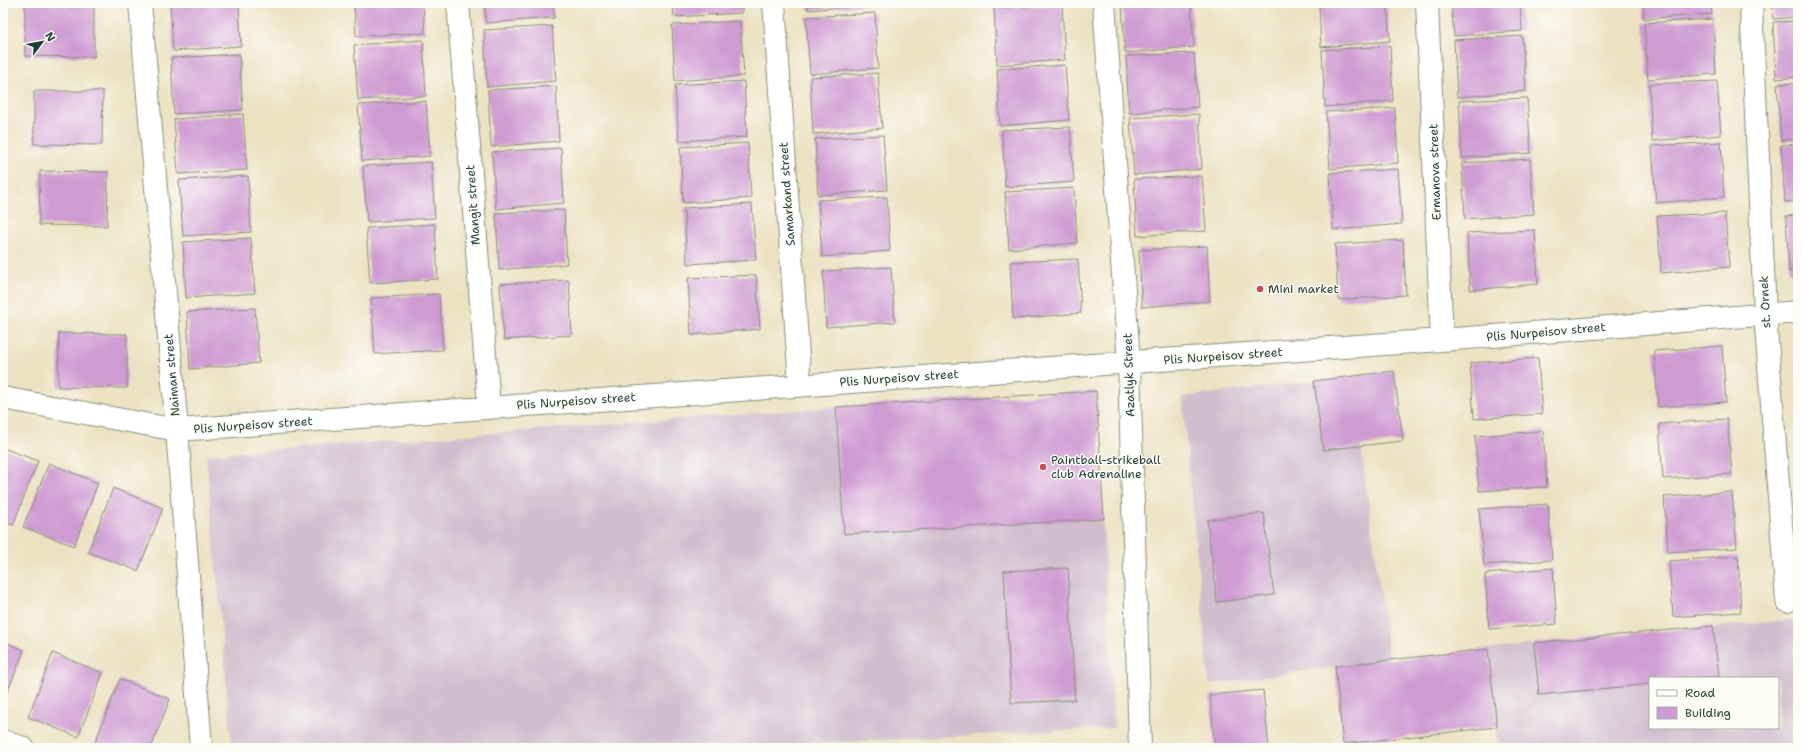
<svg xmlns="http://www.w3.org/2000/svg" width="1801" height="751" font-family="'Shantell Sans',sans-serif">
<rect width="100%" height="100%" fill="#fdfcf7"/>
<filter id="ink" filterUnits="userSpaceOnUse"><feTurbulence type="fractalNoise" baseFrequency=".025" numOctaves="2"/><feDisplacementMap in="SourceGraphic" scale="8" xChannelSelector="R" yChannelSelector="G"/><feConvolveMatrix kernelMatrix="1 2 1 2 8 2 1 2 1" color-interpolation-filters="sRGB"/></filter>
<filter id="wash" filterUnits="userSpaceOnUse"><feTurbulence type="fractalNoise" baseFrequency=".012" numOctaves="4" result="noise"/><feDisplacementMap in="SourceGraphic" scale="16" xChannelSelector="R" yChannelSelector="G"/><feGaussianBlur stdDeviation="0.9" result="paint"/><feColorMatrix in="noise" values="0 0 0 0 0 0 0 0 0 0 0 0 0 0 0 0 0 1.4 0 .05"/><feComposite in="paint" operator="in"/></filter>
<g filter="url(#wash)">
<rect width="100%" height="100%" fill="#ece2c2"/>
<path fill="#d0bdcd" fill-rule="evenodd" d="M1314,381L1323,450L1361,446L1389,660L1209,684L1182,397Z
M1096,391L1114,728L801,744V748H232L206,455L836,407Z
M1798,619V748H1499L1488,649ZM1650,678H1778V728H1650Z"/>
<g id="blocks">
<path fill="#cf9bd3" d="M25,3H94V57L25,56Z
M170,3H239L241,46L173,51Z
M354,3H423L425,33L356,36Z
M484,3H553L554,18L486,23Z
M673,3H742V13L674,17Z
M808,3H879V4L808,10Z
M1122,3H1191L1194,47L1125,53Z
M1319,3H1387L1390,41L1321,47Z
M1451,3H1520L1522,31L1454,36Z
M1643,3H1711L1712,14L1644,19Z
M1772,3H1798V17L1773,19Z
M1062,5L1065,60L997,65L994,8Z
M875,13L878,68L810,74L806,17Z
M1713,19L1716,74L1648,79L1644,23Z
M740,21L744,76L675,81L672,25Z
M1798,21V77L1776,79L1773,22Z
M552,26L556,81L487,87L484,30Z
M1522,36L1526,91L1457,97L1454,40Z
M423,40L426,96L358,100L354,45Z
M1390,46L1393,101L1325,107L1322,50Z
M1194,53L1198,107L1129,113L1126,56Z
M239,54L243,110L174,114L171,58Z
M1065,65L1069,120L1000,126L997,69Z
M878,73L882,128L813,134L810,77Z
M744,81L747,137L679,141L675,85Z
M1717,81L1721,135L1652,141L1649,84Z
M1798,83V139L1781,141L1777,84Z
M556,86L559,141L491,147L488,90Z
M34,91H103L102,145L34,144Z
M1527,98L1531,153L1462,158L1459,101Z
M426,101L430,156L362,161L358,105Z
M1395,108L1398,163L1330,169L1326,112Z
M243,114L247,170L178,174L174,119Z
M1199,114L1202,169L1134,175L1130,118Z
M1070,127L1074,182L1005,187L1002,130Z
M883,135L887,190L818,195L815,139Z
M1721,142L1724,197L1656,203L1652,146Z
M748,143L751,198L683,203L680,147Z
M1798,144V201L1785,202L1781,145Z
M561,148L564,203L496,209L492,152Z
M1530,159L1534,214L1465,219L1462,163Z
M431,162L435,218L367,222L363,166Z
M1398,169L1402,224L1333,230L1330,173Z
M40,171L108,172L107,226L39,225Z
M248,176L251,232L183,236L179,180Z
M1202,176L1206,231L1137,236L1134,179Z
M1074,188L1077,243L1009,249L1005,192Z
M887,197L890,251L822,257L818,200Z
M752,204L756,260L687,264L684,208Z
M564,210L567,264L499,270L496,213Z
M1725,213L1729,267L1661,273L1657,216Z
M1798,215V272H1789L1786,216Z
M435,224L438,279L370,283L366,228Z
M1535,230L1538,284L1470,290L1467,233Z
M251,238L255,293L186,298L183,242Z
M1403,240L1406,295L1338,300L1335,244Z
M1207,246L1210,301L1142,307L1139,250Z
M1078,259L1081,313L1013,319L1010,262Z
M891,267L895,322L826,327L823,271Z
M756,275L760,329L691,335L688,278Z
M569,280L572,335L504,340L500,284Z
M439,294L443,350L375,354L371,298Z
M255,308L259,363L190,369L187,312Z
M59,333L127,334V388L58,387Z
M1798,343V374H1797L1794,344Z
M1722,346L1726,402L1658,407L1654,351Z
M1538,358L1542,414L1474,419L1470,363Z
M1394,371L1403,441L1323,450L1314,381Z
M1096,391L1104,519L844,534L836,407Z
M1727,419L1732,474L1663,479L1659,424Z
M1543,431L1547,487L1479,491L1475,436Z
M3,448L38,461L13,525L3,522Z
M49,463L98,483L74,546L23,527Z
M113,488L163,508L138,571L88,552Z
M1732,492L1737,548L1668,552L1664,497Z
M1548,504L1552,560L1484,565L1479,509Z
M1264,513L1274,595L1217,602L1207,520Z
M1738,556L1741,612L1673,617L1669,561Z
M1068,568L1075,700L1011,703L1004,571Z
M1553,568L1557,624L1489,629L1485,574Z
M1713,626L1719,677L1650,678V684L1539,695L1534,643Z
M3,641L24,650L3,703Z
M1488,649L1497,727L1343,744L1335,666Z
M53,653L103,673L78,737L28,717Z
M120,679L170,699L151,748H109L95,743Z
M1263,690L1269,748H1215L1210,695Z"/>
</g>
</g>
<g filter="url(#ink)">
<use href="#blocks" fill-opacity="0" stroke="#86907b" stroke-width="1"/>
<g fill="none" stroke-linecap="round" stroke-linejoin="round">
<g stroke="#86907b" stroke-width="24">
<path id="minor" d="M140,3L177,430L201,748
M458,3L489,407
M774,3L800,385
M1104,3L1129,362L1140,748
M1427,3L1442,340
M1751,3L1765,314L1787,601
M3,398L177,430L1442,340L1798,312
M3,741L23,748"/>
</g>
<use href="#minor" stroke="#fff" stroke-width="22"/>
</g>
</g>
<g fill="#d1495b" stroke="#fdfcf7" stroke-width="1.5">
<circle cx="1260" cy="289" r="4"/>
<circle cx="1043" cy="467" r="4"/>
</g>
<g text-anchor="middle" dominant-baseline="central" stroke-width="3" stroke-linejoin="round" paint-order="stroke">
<g font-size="12" fill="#1f3d34" stroke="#fdfcf7">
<text transform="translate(1435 172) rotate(-92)">Ermanova street</text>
<text transform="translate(787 194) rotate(-94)">Samarkand street</text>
<text transform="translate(473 205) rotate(-94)">Mangit street</text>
<text transform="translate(1765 302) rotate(-93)">st. Ornek</text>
<text transform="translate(1546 332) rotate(-5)">Plis Nurpeisov street</text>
<text transform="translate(1223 356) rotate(-4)">Plis Nurpeisov street</text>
<text transform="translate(172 375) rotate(-95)">Naiman street</text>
<text transform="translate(1129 375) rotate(-92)">Azatlyk Street</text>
<text transform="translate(899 378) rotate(-4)">Plis Nurpeisov street</text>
<text transform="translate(576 401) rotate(-4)">Plis Nurpeisov street</text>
<text transform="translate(253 425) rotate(-4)">Plis Nurpeisov street</text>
</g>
<g font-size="12" fill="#1f3d34" stroke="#fdfcf7" text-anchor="start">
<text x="1268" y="289">Mini market</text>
<text x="1051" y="460">Paintball-strikeball<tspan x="1051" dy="14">club Adrenaline</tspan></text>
</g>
</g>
<rect width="1801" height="751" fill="none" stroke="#fdfcf7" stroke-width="16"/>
<rect x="1649" y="677" width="130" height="52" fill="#fdfcf7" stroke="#a4b0a9"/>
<rect x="1657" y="690" width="20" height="6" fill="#ffffff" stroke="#a4b0a9"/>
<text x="1685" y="697" font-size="12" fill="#1f3d34">Road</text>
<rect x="1657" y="707" width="20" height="12" fill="#cf9bd3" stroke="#a4b0a9"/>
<text x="1685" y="717" font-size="12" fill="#1f3d34">Building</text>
<g transform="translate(42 42) rotate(58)" stroke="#fdfcf7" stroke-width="3" paint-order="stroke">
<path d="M0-3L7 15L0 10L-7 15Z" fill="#1f3d34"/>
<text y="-6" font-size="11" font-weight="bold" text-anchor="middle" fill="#1f3d34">N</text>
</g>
</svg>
